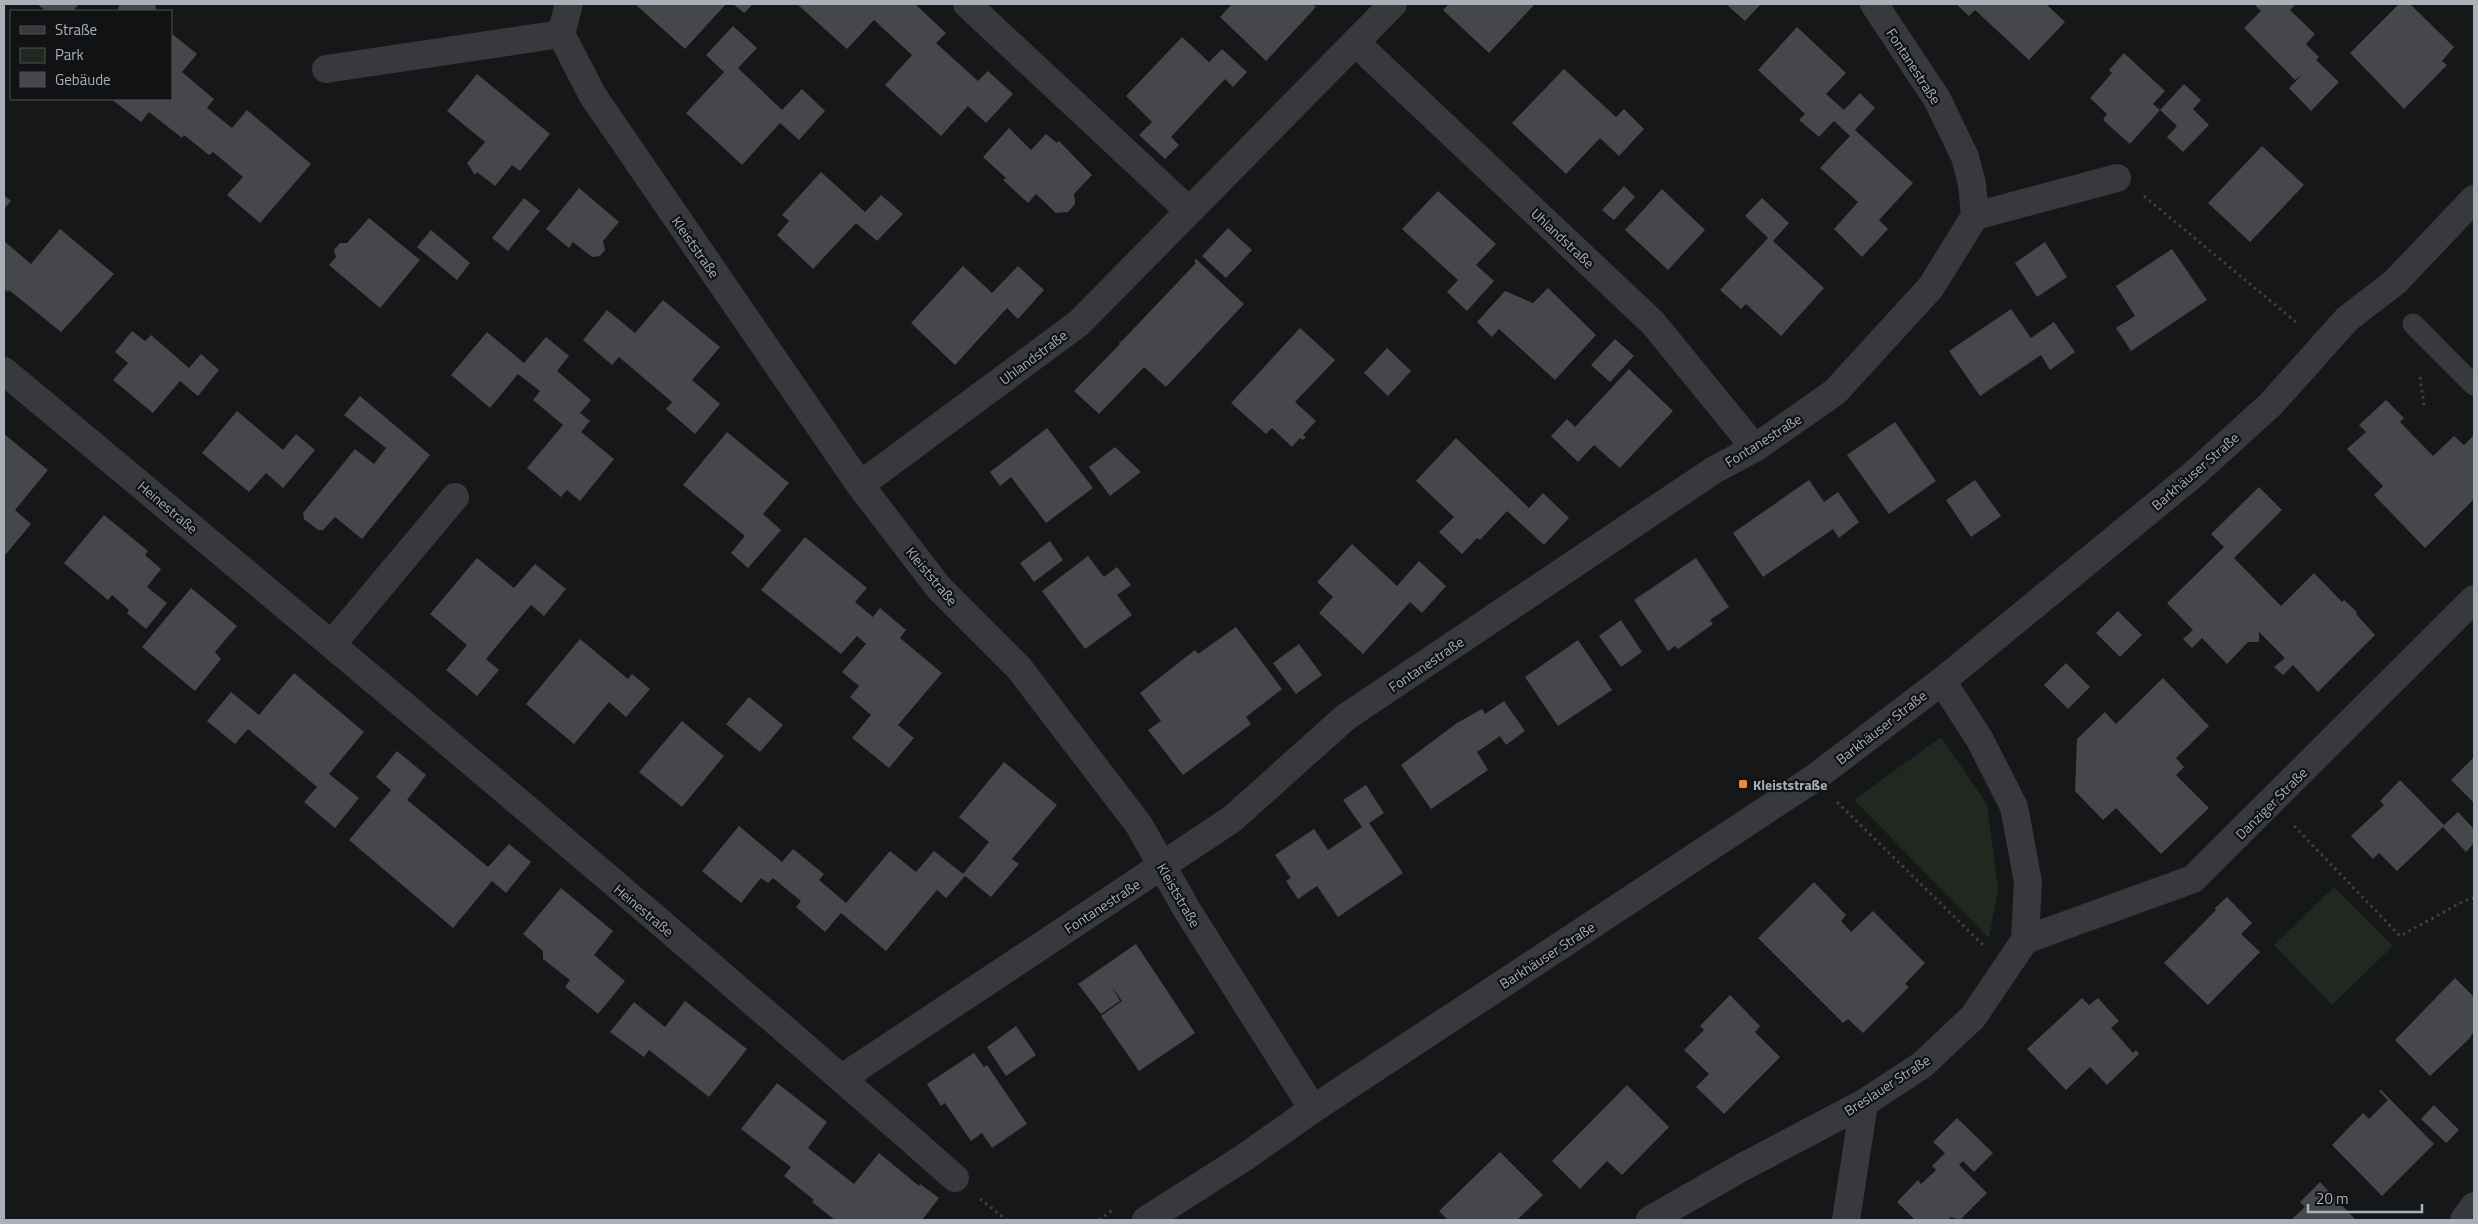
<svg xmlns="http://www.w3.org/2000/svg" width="2478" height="1224" font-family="'Titillium Web',sans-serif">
<rect width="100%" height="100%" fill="#161718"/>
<path fill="#212820" d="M1941,737L1987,804L1998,889L1989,938L1854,800Z
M2334,887L2393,946L2332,1005L2274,945Z"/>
<path fill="#45474b" d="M37,4H79L73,11H46Z
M119,4H155L156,11H118Z
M635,4H726L685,49Z
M733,4H753L744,13Z
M797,4H915L946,33L936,43L978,81L988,71L1013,94L986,123L968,106L941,136L885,85L912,55L874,20L847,49Z
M1232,4H1312L1316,7L1266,61L1220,17Z
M1449,4H1535L1489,53L1443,10Z
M1726,4H1761L1745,21Z
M1956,4H2046L2065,22L2029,60L1975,10L1969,16Z
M2254,4H2296L2290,10L2315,34L2306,44L2319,57L2316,60L2339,82L2311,111L2289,88L2302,75L2295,80L2244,28L2261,11Z
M2399,4H2410L2454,47L2442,61L2447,65L2404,109L2350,53Z
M733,26L757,48L738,68L782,110L802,89L825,111L799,140L780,123L742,165L686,113L724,72L706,55Z
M1797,27L1846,73L1826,94L1844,110L1860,93L1875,108L1855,130L1913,183L1879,220L1888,229L1862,257L1834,229L1858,202L1820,168L1850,136L1834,121L1819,137L1799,120L1805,114L1758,70Z
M171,33L197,54L182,72L214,99L207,108L232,128L247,110L311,164L260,223L227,195L243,177L213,152L209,155L184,135L182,138L149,112L141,122L111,99H171Z
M1182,37L1209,62L1222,49L1247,72L1233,87L1225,79L1171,137L1179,145L1165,159L1139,135L1152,122L1126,96Z
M2124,53L2165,91L2153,104L2160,110L2130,144L2103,120L2107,114L2090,98L2112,73L2109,70Z
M1564,69L1616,117L1624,109L1644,129L1619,156L1600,138L1566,174L1512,123Z
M477,74L550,134L520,171L512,165L495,186L477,172L475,175L467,163L485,142L447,111Z
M2184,84L2201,100L2193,109L2209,125L2183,152L2167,137L2177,126L2160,110Z
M1009,128L1031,150L1046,134L1057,143L1059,141L1092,175L1074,194L1075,204L1068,212L1056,213L1036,194L1028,203L1003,180L1006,178L983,157Z
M2262,146L2304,185L2250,242L2208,203Z
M821,172L865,212L881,195L903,214L877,241L856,223L813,269L777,235L789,221L782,215Z
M1624,186L1635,197L1614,220L1602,210Z
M579,188L619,222L603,241L605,250L600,256L592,257L573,242L569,248L546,229Z
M1662,189L1705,230L1668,270L1625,230Z
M1438,191L1496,244L1476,265L1494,281L1467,311L1447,292L1458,280L1402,229Z
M4,195L11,201L4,209Z
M524,198L540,211L508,251L492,238Z
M1762,198L1789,223L1773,241L1824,288L1781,336L1746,304L1741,309L1720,290L1768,238L1745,216Z
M369,218L420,260L380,308L329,265L336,257L334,250L340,243H347Z
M1228,228L1252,250L1226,278L1202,256Z
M60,229L114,274L61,332L9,290L8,292L4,289V241L31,264Z
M431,230L470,263L457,280L417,247Z
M2045,242L2067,277L2037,297L2015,263Z
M2172,249L2207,300L2131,351L2116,328L2135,316L2116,286Z
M1196,259L1244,304L1166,387L1144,367L1099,414L1074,391L1120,344L1119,340L1121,342L1196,263L1194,261Z
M963,266L992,293L1018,266L1044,290L1018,319L1007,308L955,365L911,323Z
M1548,288L1596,335L1555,380L1499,329L1492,337L1477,322L1505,291L1533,303Z
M663,300L720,347L692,380L720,404L695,434L666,409L672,402L619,357L612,365L583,340L607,310L635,333Z
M2011,309L2031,338L2054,322L2075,352L2050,370L2041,355L1980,396L1949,351Z
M1300,328L1335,360L1295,402L1316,421L1303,435L1306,437L1303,440L1300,438L1292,447L1272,428L1266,434L1231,403Z
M132,331L145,341L151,335L189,368L201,354L219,370L198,396L180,381L153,413L113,380L128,363L115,352Z
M487,332L524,363L546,337L569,356L557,371L591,400L580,413L590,421L581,432L614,459L580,501L567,490L561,497L527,468L563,425L533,400L540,391L518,374L490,408L451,375Z
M1615,339L1634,356L1610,382L1591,365Z
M1387,348L1411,371L1388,396L1364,373Z
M1629,369L1673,411L1620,468L1594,445L1578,462L1551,436L1567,419L1575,427Z
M360,396L430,455L362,539L335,517L323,530H318L304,519L303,513L355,449L374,464L386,448L344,415Z
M2386,400L2404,418L2400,422L2433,456L2454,436L2464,445L2474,435V499L2425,548L2374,495L2383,486L2347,449L2366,432L2359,425Z
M237,411L283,450L296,434L315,450L283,488L266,473L249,492L202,453Z
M1895,422L1936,481L1889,514L1847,455Z
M1047,428L1093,488L1046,523L1011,477L1000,486L990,472Z
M727,432L789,483L763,514L781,530L748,568L731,553L745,536L683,485Z
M4,434L48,470L15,510L31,524L6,554L4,551Z
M1456,438L1529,508L1543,493L1569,518L1544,545L1507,511L1480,540L1477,538L1462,554L1439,532L1454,517L1416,481Z
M1115,447L1141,472L1110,496L1089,467Z
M1809,480L1824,502L1838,492L1859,522L1839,538L1833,529L1763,577L1733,533Z
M1975,480L2001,516L1971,537L1946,500Z
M2259,487L2282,510L2234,558L2281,606L2314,573L2342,602L2344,600L2357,612L2356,614L2375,635L2318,692L2293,665L2283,675L2274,667L2285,658L2259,632V642H2248L2227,664L2202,638L2192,648L2183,639L2193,630L2167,603L2224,547L2211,534Z
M104,515L148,551L145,555L161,569L147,587L167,603L146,629L127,613L129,610L112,595L108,600L64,563Z
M805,537L867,588L855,602L873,617L880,608L906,630L900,638L942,673L898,725L914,738L889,768L852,738L871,715L850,697L859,686L842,672L866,644L857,636L841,654L761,590Z
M1050,541L1063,560L1034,582L1020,563Z
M1352,544L1397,586L1419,561L1446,586L1422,613L1410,602L1363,654L1319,613L1333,597L1317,582Z
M1088,556L1104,577L1117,567L1131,585L1117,595L1132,615L1085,649L1042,591Z
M477,558L514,588L535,564L566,589L544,616L531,605L509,631L486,659L499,670L477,696L446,670L467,645L430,614Z
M1696,558L1729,607L1710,620L1713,624L1678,649L1675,646L1668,651L1634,600Z
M191,588L237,626L215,652L221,659L195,691L142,647Z
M2118,611L2142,635L2120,657L2096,633Z
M1621,620L1642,652L1621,667L1599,636Z
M1236,627L1282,689L1246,717L1251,724L1183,775L1148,730L1161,721L1140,693L1195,650L1198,654Z
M580,639L628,679L632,674L650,689L626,717L609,702L574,744L526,704Z
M1578,640L1612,690L1558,726L1525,677Z
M1299,644L1322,675L1296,694L1273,663Z
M2066,663L2090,687L2068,709L2044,685Z
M294,673L364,732L329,774L359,798L335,828L304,802L317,787L248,729L235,744L207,721L231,692L259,715Z
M2163,678L2209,726L2176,758L2184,767L2176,775L2209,808L2161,854L2116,808L2103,820L2075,791L2077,739L2105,712L2116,724Z
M749,697L783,725L760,752L726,724Z
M1504,701L1525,731L1506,745L1500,736L1477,752L1488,770L1431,809L1401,765L1457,723L1482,709L1485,714Z
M682,721L724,756L682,807L639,772Z
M397,751L426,775L407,800L428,817L488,867L509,844L531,862L506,893L492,881L453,928L349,840L391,790L376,777Z
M2474,757V803L2451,780Z
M1004,762L1057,805L1012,859L1019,864L991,897L965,876L946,898L937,890L886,951L841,913L825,932L796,907L801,901L773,878L768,883L761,878L741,903L702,871L739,826L782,862L793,849L824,874L819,880L846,903L890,851L916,872L934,851L963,874L989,842L959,817Z
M2400,780L2444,825L2458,812L2474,829V843L2466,852L2443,827L2397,871L2379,853L2373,859L2351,836L2384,805L2380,801Z
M1366,785L1384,813L1369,823L1403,873L1338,917L1317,886L1298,899L1286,881L1291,878L1275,855L1314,829L1328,850L1362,827L1343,800Z
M1814,882L1846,915L1841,921L1851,932L1873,911L1925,963L1905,984L1909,987L1863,1033L1848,1019L1843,1023L1758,938Z
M561,888L613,931L594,955L625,981L598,1014L565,987L570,980L543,959V951L523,934Z
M2227,897L2252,923L2241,934L2260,952L2208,1005L2164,963L2216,910L2215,908Z
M1136,944L1195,1033L1139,1071L1101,1016L1122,1001L1112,987L1120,1001L1101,1014L1078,984Z
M2455,978L2474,997V1031L2469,1039L2430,1076L2395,1040Z
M1730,995L1760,1026L1755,1032L1780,1057L1724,1114L1696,1087L1709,1074L1684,1050L1704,1030L1700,1026Z
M2082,998L2089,1005L2098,998L2119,1021L2111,1028L2133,1053L2136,1050L2139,1054L2107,1085L2090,1067L2066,1090L2027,1049Z
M685,1001L747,1049L709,1097L649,1050L644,1057L610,1032L634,1002L665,1027Z
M1016,1026L1036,1055L1006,1076L987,1047Z
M974,1053L984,1067L987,1065L1027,1124L992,1148L982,1133L971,1141L945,1103L941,1106L927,1084Z
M777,1083L827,1122L808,1148L854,1184L879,1153L919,1186L920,1184L939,1198L922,1220H835L812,1202L814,1200L784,1176L791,1167L741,1129Z
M1627,1085L1669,1127L1622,1175L1607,1161L1580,1189L1552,1161Z
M2381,1090L2434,1144L2382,1196L2332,1145L2363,1113L2369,1119L2388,1100L2379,1091Z
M2434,1105L2459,1130L2446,1143L2421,1119Z
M1957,1118L1993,1153L1974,1172L1963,1161L1959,1165L1987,1193L1960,1220L1951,1217L1948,1220H1915L1897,1202L1918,1180L1921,1184L1936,1170L1932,1166L1945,1153L1933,1142Z
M1500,1152L1543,1195L1517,1220H1448L1439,1211Z
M2320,1182L2356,1220H2291L2305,1207L2300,1202Z"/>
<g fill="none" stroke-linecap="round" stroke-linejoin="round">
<path stroke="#3d4044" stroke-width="3" stroke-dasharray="2.5 4" stroke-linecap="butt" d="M2144,196L2297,323
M2420,377L2424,405
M1837,802L1983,945
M2294,826L2400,936L2464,901L2474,898
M980,1199L1007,1220
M1099,1220L1114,1209"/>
<path stroke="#37393d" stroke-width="21" d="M2413,324L2474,385"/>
<path stroke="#37393d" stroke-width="28" d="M569,4L561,34L593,96L860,485L939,588L1019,668L1139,825L1187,910L1313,1109
M967,4L1188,210
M1356,43L1653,323L1755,448
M326,69L561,34
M1975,216L2117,178
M4,371C323,637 643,903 955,1178
M860,485L1079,323L1393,4
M332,644L455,497
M2025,940L2193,879L2474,599
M842,1078L1232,819L1346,717L1714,470L1755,448L1835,392L1931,287L1975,216L1972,184L1965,157L1937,99L1874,4
M1650,1220L1739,1169L1864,1103L1922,1065L1973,1017L2025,940L2028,882L2014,807L1980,740L1942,681
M1846,1220L1864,1103
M2464,1220L2474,1206"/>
<path stroke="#37393d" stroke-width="28" d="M1146,1220L1245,1157L1313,1109L1813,779L1942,681L2195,473L2271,404L2347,319L2395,282L2474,199"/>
</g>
<rect fill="#e98c3d" stroke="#111213" stroke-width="2" x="1738" y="779" width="10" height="10" rx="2.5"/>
<g text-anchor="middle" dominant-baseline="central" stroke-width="4.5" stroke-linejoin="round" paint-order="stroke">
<g font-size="14" fill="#a9b0b7" stroke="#111213">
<text transform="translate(1914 66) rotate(57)">Fontanestraße</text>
<text transform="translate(1563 238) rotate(43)">Uhlandstraße</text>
<text transform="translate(696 247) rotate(55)">Kleiststraße</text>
<text transform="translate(1033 357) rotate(-37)">Uhlandstraße</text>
<text transform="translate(1763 440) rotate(-32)">Fontanestraße</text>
<text transform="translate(2195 471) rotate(-41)">Barkhäuser Straße</text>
<text transform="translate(168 507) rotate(40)">Heinestraße</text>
<text transform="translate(932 576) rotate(50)">Kleiststraße</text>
<text transform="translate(1426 664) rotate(-34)">Fontanestraße</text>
<text transform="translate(1881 727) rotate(-38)">Barkhäuser Straße</text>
<text transform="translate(2271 803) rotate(-45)">Danziger Straße</text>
<text transform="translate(1179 895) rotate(60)">Kleiststraße</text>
<text transform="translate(1102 906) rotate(-33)">Fontanestraße</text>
<text transform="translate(644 910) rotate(40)">Heinestraße</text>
<text transform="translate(1547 955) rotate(-33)">Barkhäuser Straße</text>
<text transform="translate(1887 1085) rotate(-33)">Breslauer Straße</text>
</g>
<g font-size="14" font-weight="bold" fill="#a9b0b7" stroke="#111213" text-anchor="start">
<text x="1753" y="784">Kleiststraße</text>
</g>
</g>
<rect width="2478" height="1224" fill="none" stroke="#a9b0b7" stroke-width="10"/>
<rect x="10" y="10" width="162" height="90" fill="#111213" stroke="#4e5155"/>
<rect x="20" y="26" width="25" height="8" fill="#37393d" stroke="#4e5155"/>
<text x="55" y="35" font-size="15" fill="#a9b0b7">Straße</text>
<rect x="20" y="48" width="25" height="15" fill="#212820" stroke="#4e5155"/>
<text x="55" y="60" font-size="15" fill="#a9b0b7">Park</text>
<rect x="20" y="72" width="25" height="15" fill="#45474b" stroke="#4e5155"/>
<text x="55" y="85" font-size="15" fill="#a9b0b7">Gebäude</text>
<path d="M2308 1204v8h114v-8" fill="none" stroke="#a9b0b7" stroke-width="2.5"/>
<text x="2316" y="1204" font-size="15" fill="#a9b0b7" stroke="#111213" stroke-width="4" paint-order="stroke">20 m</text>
</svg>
